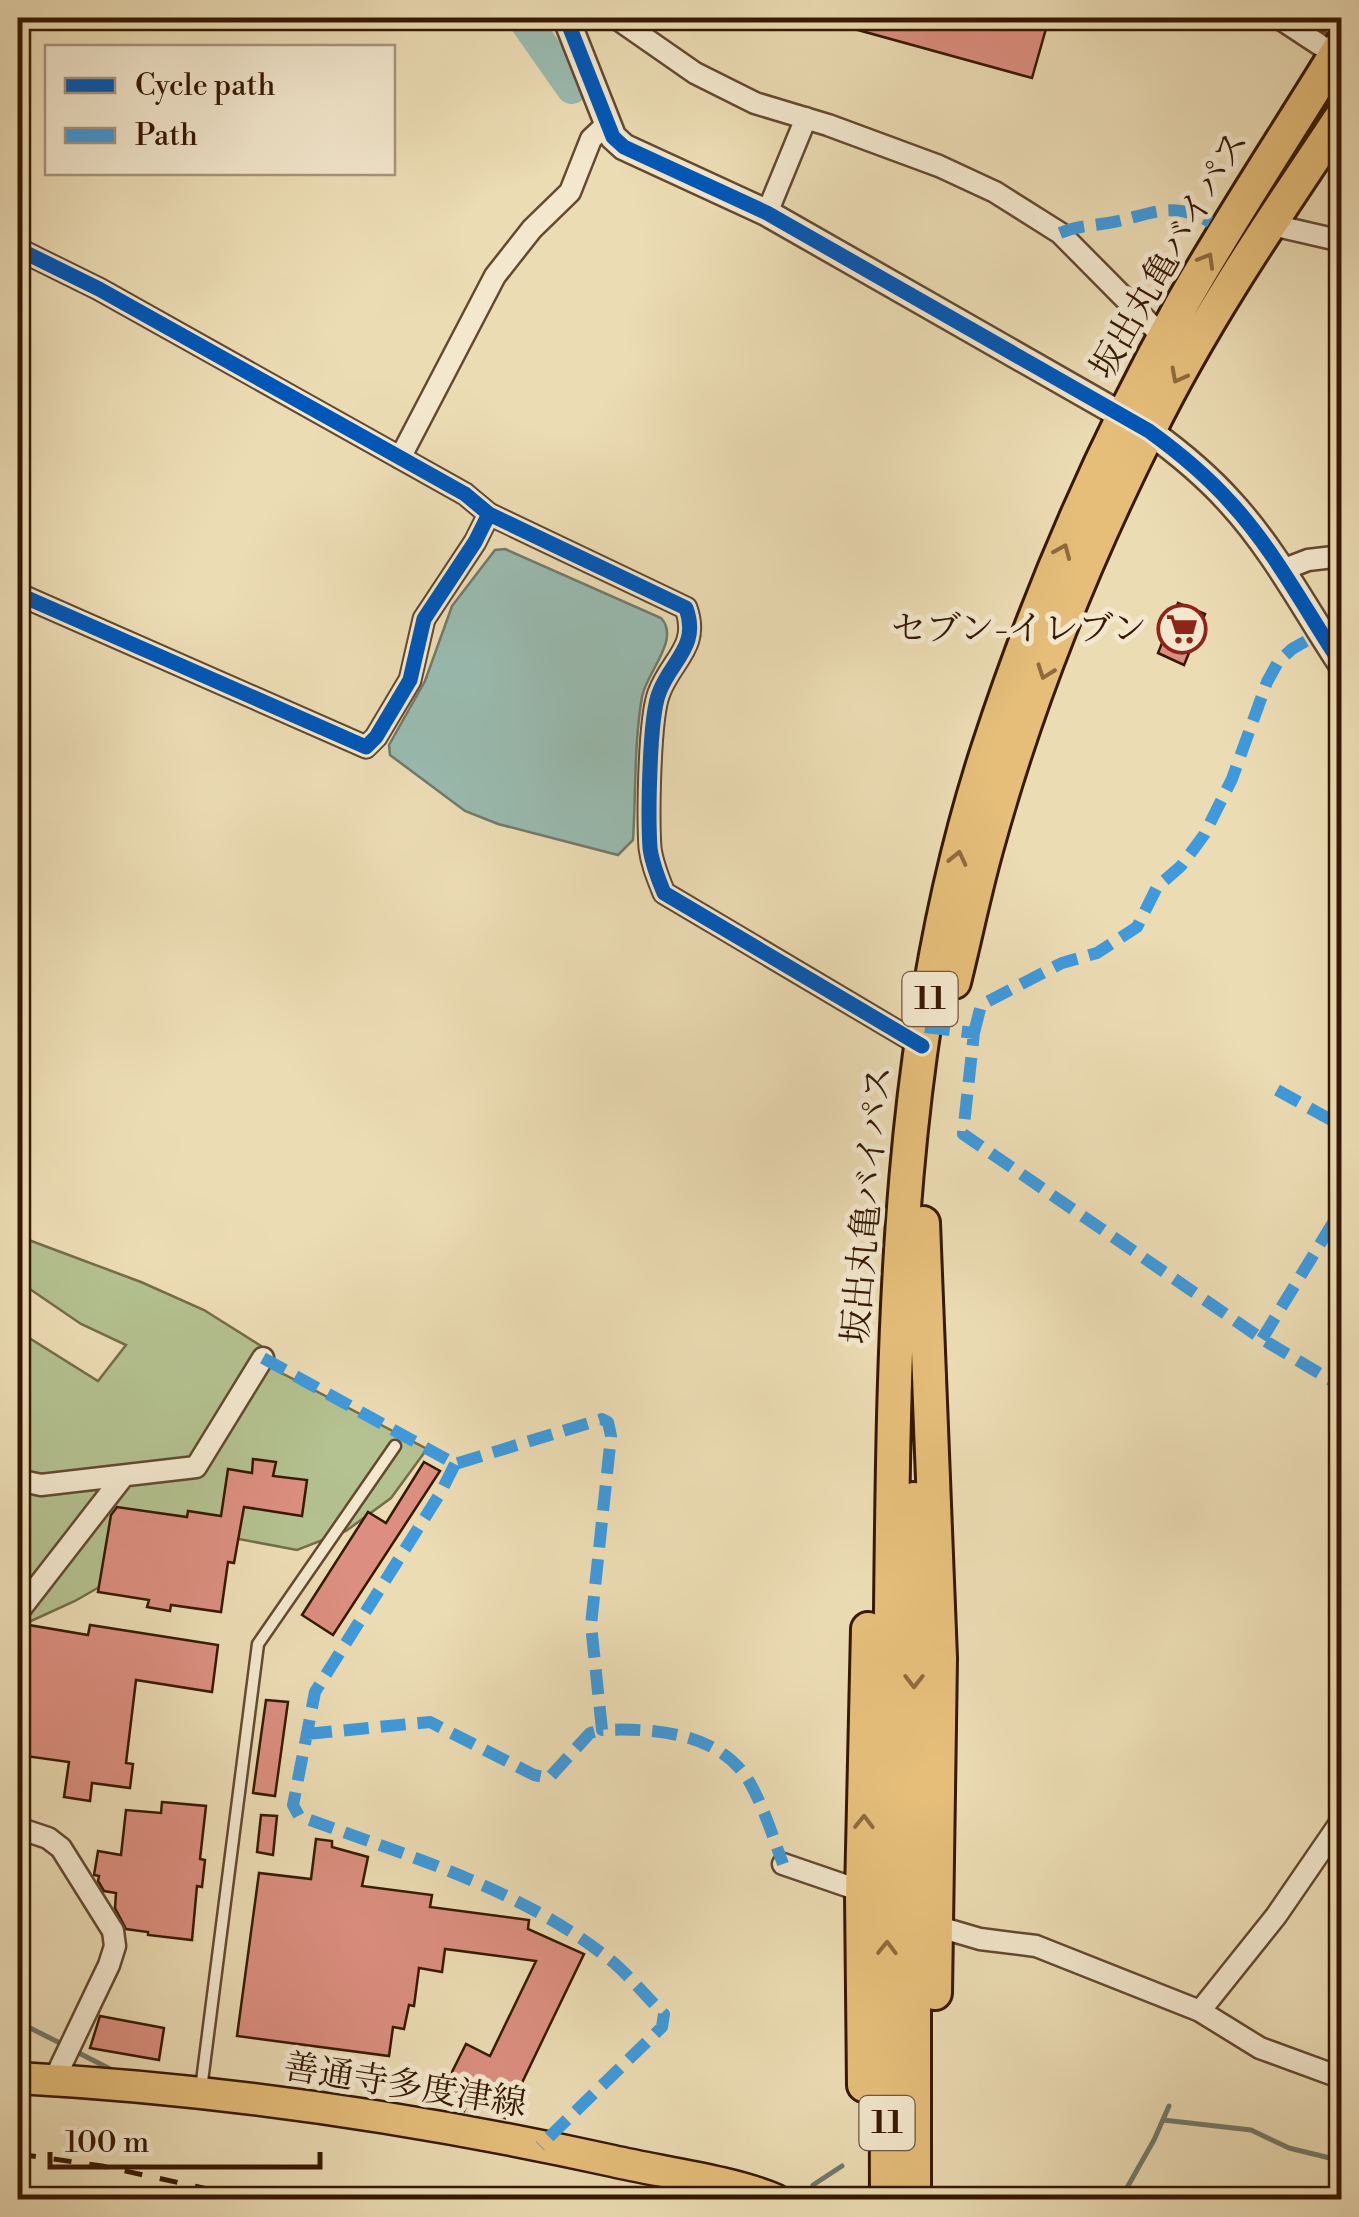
<svg xmlns="http://www.w3.org/2000/svg" width="1359" height="2217" font-family="'Libre Bodoni','Noto Serif JP',serif">
<rect width="100%" height="100%" fill="#ecdcb4"/>
<filter id="stains"><feTurbulence type="fractalNoise" baseFrequency=".002" numOctaves="4"/><feColorMatrix values="0 0 0 0 .2 0 0 0 0 .09 0 0 0 0 .02 0 0 0 .5 -.17"/></filter>
<radialGradient id="worn" r=".72"><stop offset=".6" stop-color="#630" stop-opacity="0"/><stop offset="1" stop-color="#630" stop-opacity=".3"/></radialGradient>
<path fill="#b4c190" stroke="#756c4a" stroke-width="2.5" d="M18,1236L141,1282L204,1310L261,1346L199,1450L270,1367L427,1449L391,1498L346,1531L297,1550L207,1533L155,1555L75,1601L18,1627V1331L98,1381L126,1345L81,1324L18,1281L21,1259Z"/>
<path fill="#99bbb0" stroke="#717a6b" stroke-width="2.5" d="M505,549L661,618C681,639 646,673 642,697C634,743 636,793 633,840L618,855L498,824L465,811L390,755L389,745L425,681L452,606L495,550Z"/>
<g fill="none" stroke-linecap="round" stroke-linejoin="round">
<path stroke="#717a6b" stroke-width="5" d="M18,2022L64,2045
M73,2050L112,2070
M1163,2120L1251,2130L1289,2148L1342,2161
M813,2185L842,2166
M1120,2200L1154,2140L1169,2106"/>
<path stroke="#99bbb0" stroke-width="32" d="M523,18L572,88"/>
</g>
<path fill="#dc8f80" stroke="#361803" stroke-width="2.5" d="M830,18H1049L1032,78L829,22Z
M1178,603L1205,614L1184,665L1158,653Z
M253,1459L276,1462L273,1476L307,1480L302,1516L244,1507L234,1563L228,1562L221,1612L171,1605L170,1611L147,1607L149,1600L98,1592L111,1515L117,1507L187,1517L188,1511L221,1516L228,1469L252,1473Z
M424,1462L440,1471L333,1635L302,1615L368,1512L386,1523Z
M29,1625L88,1635L90,1625L218,1645L212,1692L136,1680L126,1763L133,1764L130,1788L92,1783L90,1801L64,1797L69,1762L18,1755V1681Z
M266,1700L288,1702L275,1796L253,1793Z
M162,1802L206,1806L200,1859L205,1860L202,1887L197,1886L192,1940L148,1935V1932L126,1929L115,1908L116,1893L104,1891L98,1881L99,1876L94,1875L98,1851L121,1855L126,1810L161,1813Z
M261,1815L277,1816L273,1855L257,1852Z
M316,1839L332,1841V1847L368,1857L362,1886L432,1895L430,1907L529,1920L528,1929L584,1954L505,2118L469,2100L464,2111L439,2098L466,2044L490,2056L536,1961L445,1949L442,1972L419,1968L414,2006L409,2005L404,2029L393,2027L389,2056L237,2036L259,1873L311,1879Z
M100,2016L164,2028L159,2060L90,2048Z"/>
<g fill="none" stroke-linecap="round" stroke-linejoin="round">
<g stroke="#64492f" stroke-width="15">
<path id="service" d="M201,2089L258,1644L395,1446"/>
</g>
<g stroke="#64492f" stroke-width="25">
<path id="minor" d="M616,18L695,73L755,103L828,125L939,166L995,192L1060,233L1164,338
M1279,18L1320,45
M1323,18L1342,28
M767,213L806,118
M1268,224L1342,241
M18,249L99,289L465,494L489,514L686,608C700,647 671,660 659,693C649,718 648,818 650,848C652,864 658,878 664,893L922,1046
M400,458L495,276L532,229L570,192L591,139L606,125
M1282,570L1308,560L1342,556
M18,594L366,747L376,737L410,680L424,619L475,542L489,514
M1320,633L1342,626
M18,1480L41,1485L196,1467L263,1358
M18,1612L122,1478
M18,1828L48,1838L61,1848L113,1931L115,1946L109,1965L54,2080
M783,1864L850,1887L867,1896
M929,1924L980,1939L1036,1946L1200,2011L1260,2048L1342,2078
M1200,2011L1276,1916L1342,1820"/>
</g>
<g stroke="#64492f" stroke-width="30">
<path id="tertiary" d="M566,18L613,137L624,147L767,213L1149,431C1178,452 1207,476 1231,503C1275,551 1306,611 1342,665"/>
</g>
<g stroke="#361803" stroke-width="35">
<path id="primary" d="M18,2078C218,2089 417,2118 613,2161C660,2172 733,2181 776,2200"/>
</g>
<g stroke="#361803" stroke-width="38">
<path id="trunk" d="M954,982C965,938 974,893 986,850C1025,707 1082,565 1148,433C1203,321 1273,219 1342,116
M923,1223L940,1658L935,1993
M914,1499V2200
M864,2085L862,1894L868,1629
M887,2200C886,2003 889,1807 891,1611C894,1323 897,1027 988,749C1038,596 1103,446 1182,304C1232,216 1289,131 1342,44"/>
</g>
<use href="#service" stroke="#f3e8ce" stroke-width="10"/>
<use href="#minor" stroke="#f3e8ce" stroke-width="20"/>
<use href="#tertiary" stroke="#f3e8ce" stroke-width="25"/>
<use href="#primary" stroke="#e6be7a" stroke-width="30"/>
<use href="#trunk" stroke="#e6be7a" stroke-width="32"/>
<path stroke="#361803" stroke-width="5" stroke-dasharray="18 18" stroke-linecap="butt" d="M18,2154L102,2166L259,2200"/>
<path stroke="#3e9add" stroke-width="12" stroke-dasharray="25 12" stroke-linecap="butt" d="M1060,233C1077,226 1090,226 1108,223C1146,217 1170,198 1210,222
M925,1027L974,1033L963,1134L1262,1339L1342,1387
M974,1033L981,1005L1062,963L1097,953L1137,927L1157,887L1181,866L1204,835L1232,779L1267,682L1278,662L1292,649L1320,633
M1277,1090L1342,1126
M1262,1339L1342,1208
M263,1358L455,1464L602,1419L608,1422L611,1436L591,1625L602,1730C653,1728 721,1732 750,1783C764,1808 773,1837 783,1864
M455,1464L441,1492L315,1692L293,1805L299,1816C402,1854 516,1887 604,1955C626,1971 644,1995 664,2014L662,2027L540,2146
M307,1734L430,1722L534,1775L549,1778L590,1733L602,1730"/>
<g stroke="#f3e8ce" stroke-width="21">
<path id="cycleway" d="M566,18L613,137L624,147L767,213L1149,431C1178,452 1207,476 1231,503C1275,551 1306,611 1342,665
M18,249L99,289L465,494L489,514L686,608C700,647 671,660 659,693C649,718 648,818 650,848C652,864 658,878 664,893L922,1046
M18,594L366,747L376,737L410,680L424,619L475,542L489,514"/>
</g>
<use href="#cycleway" stroke="#0057b8" stroke-width="15"/>
</g>
<defs><path id="oneway-chevron" d="M-2-3.5L2.5 0L-2 3.5" fill="none" stroke-width="1.6" stroke-linecap="round" stroke-linejoin="round" transform="scale(2.5)"/></defs>
<g stroke="#8e6b3e">
<use href="#oneway-chevron" transform="translate(1207 260) rotate(-60)"/>
<use href="#oneway-chevron" transform="translate(1178 376) rotate(118)"/>
<use href="#oneway-chevron" transform="translate(1063 551) rotate(-67)"/>
<use href="#oneway-chevron" transform="translate(1045 672) rotate(110)"/>
<use href="#oneway-chevron" transform="translate(958 858) rotate(-77)"/>
<use href="#oneway-chevron" transform="translate(914 1681) rotate(90)"/>
<use href="#oneway-chevron" transform="translate(864 1822) rotate(-89)"/>
<use href="#oneway-chevron" transform="translate(887 1948) rotate(-89)"/>
</g>
<defs>
<g id="supermarket-ring" transform="scale(2.5)"><circle r="9.5" fill="#f3e8ce" stroke="#8f2418" stroke-width="1.5"/><path d="M-6-5.5h2.5l.6 2H6L4.5 2H-2.5L-4.4-4H-6ZM-1.5 3.2a1.3 1.3 0 1 0 .1 0ZM3 3.2a1.3 1.3 0 1 0 .1 0Z" fill="#8f2418"/></g>
</defs>
<g fill-rule="evenodd">
<use href="#supermarket-ring" x="1182" y="629"/>
</g>
<g text-anchor="middle" dominant-baseline="central" stroke-width="10" stroke-linejoin="round" paint-order="stroke">
<g fill="#f3e8ce" stroke="#6f5640" stroke-width="2.5">
<rect x="902.5" y="972" width="55" height="54" rx="8"/>
<rect x="859.5" y="2096" width="55" height="54" rx="8"/>
</g>
<g font-size="32" font-weight="bold" fill="#361803">
<text x="930" y="999">11</text>
<text x="887" y="2123">11</text>
</g>
<g font-size="35" fill="#361803" stroke="#f3e8ce">
<text transform="translate(1170 255) rotate(-60)">坂出丸亀バイパス</text>
<text transform="translate(868 1205) rotate(-85)">坂出丸亀バイパス</text>
<text transform="translate(405 2086) rotate(9)">善通寺多度津線</text>
</g>
<g font-size="35" fill="#361803" stroke="#f3e8ce" text-anchor="end">
<text x="1147" y="629">セブン-イレブン</text>
</g>
</g>
<rect width="1359" height="2217" fill="none" stroke="#ecdcb4" stroke-width="60"/>
<rect x="20" y="20" width="1319" height="2177" fill="none" stroke="#361803" stroke-width="5"/>
<rect x="30" y="30" width="1299" height="2157" fill="none" stroke="#361803" stroke-width="2.5"/>
<rect x="45" y="45" width="350" height="130" fill="#f3e8ce" stroke="#a7957d" stroke-width="2.5"/>
<rect x="65" y="78" width="50" height="15" fill="#0057b8" stroke="#a7957d" stroke-width="2.5"/>
<text x="135" y="95" font-size="30" fill="#361803">Cycle path</text>
<rect x="65" y="128" width="50" height="15" fill="#3e9add" stroke="#a7957d" stroke-width="2.5"/>
<text x="135" y="145" font-size="30" fill="#361803">Path</text>
<path d="M50 2152v15h270v-15" fill="none" stroke="#361803" stroke-width="5"/>
<text x="65" y="2152" font-size="30" fill="#361803" stroke="#f3e8ce" stroke-width="8" paint-order="stroke">100 m</text>
<rect width="100%" height="100%" filter="url(#stains)"/>
<rect width="100%" height="100%" fill="url(#worn)"/>
</svg>
